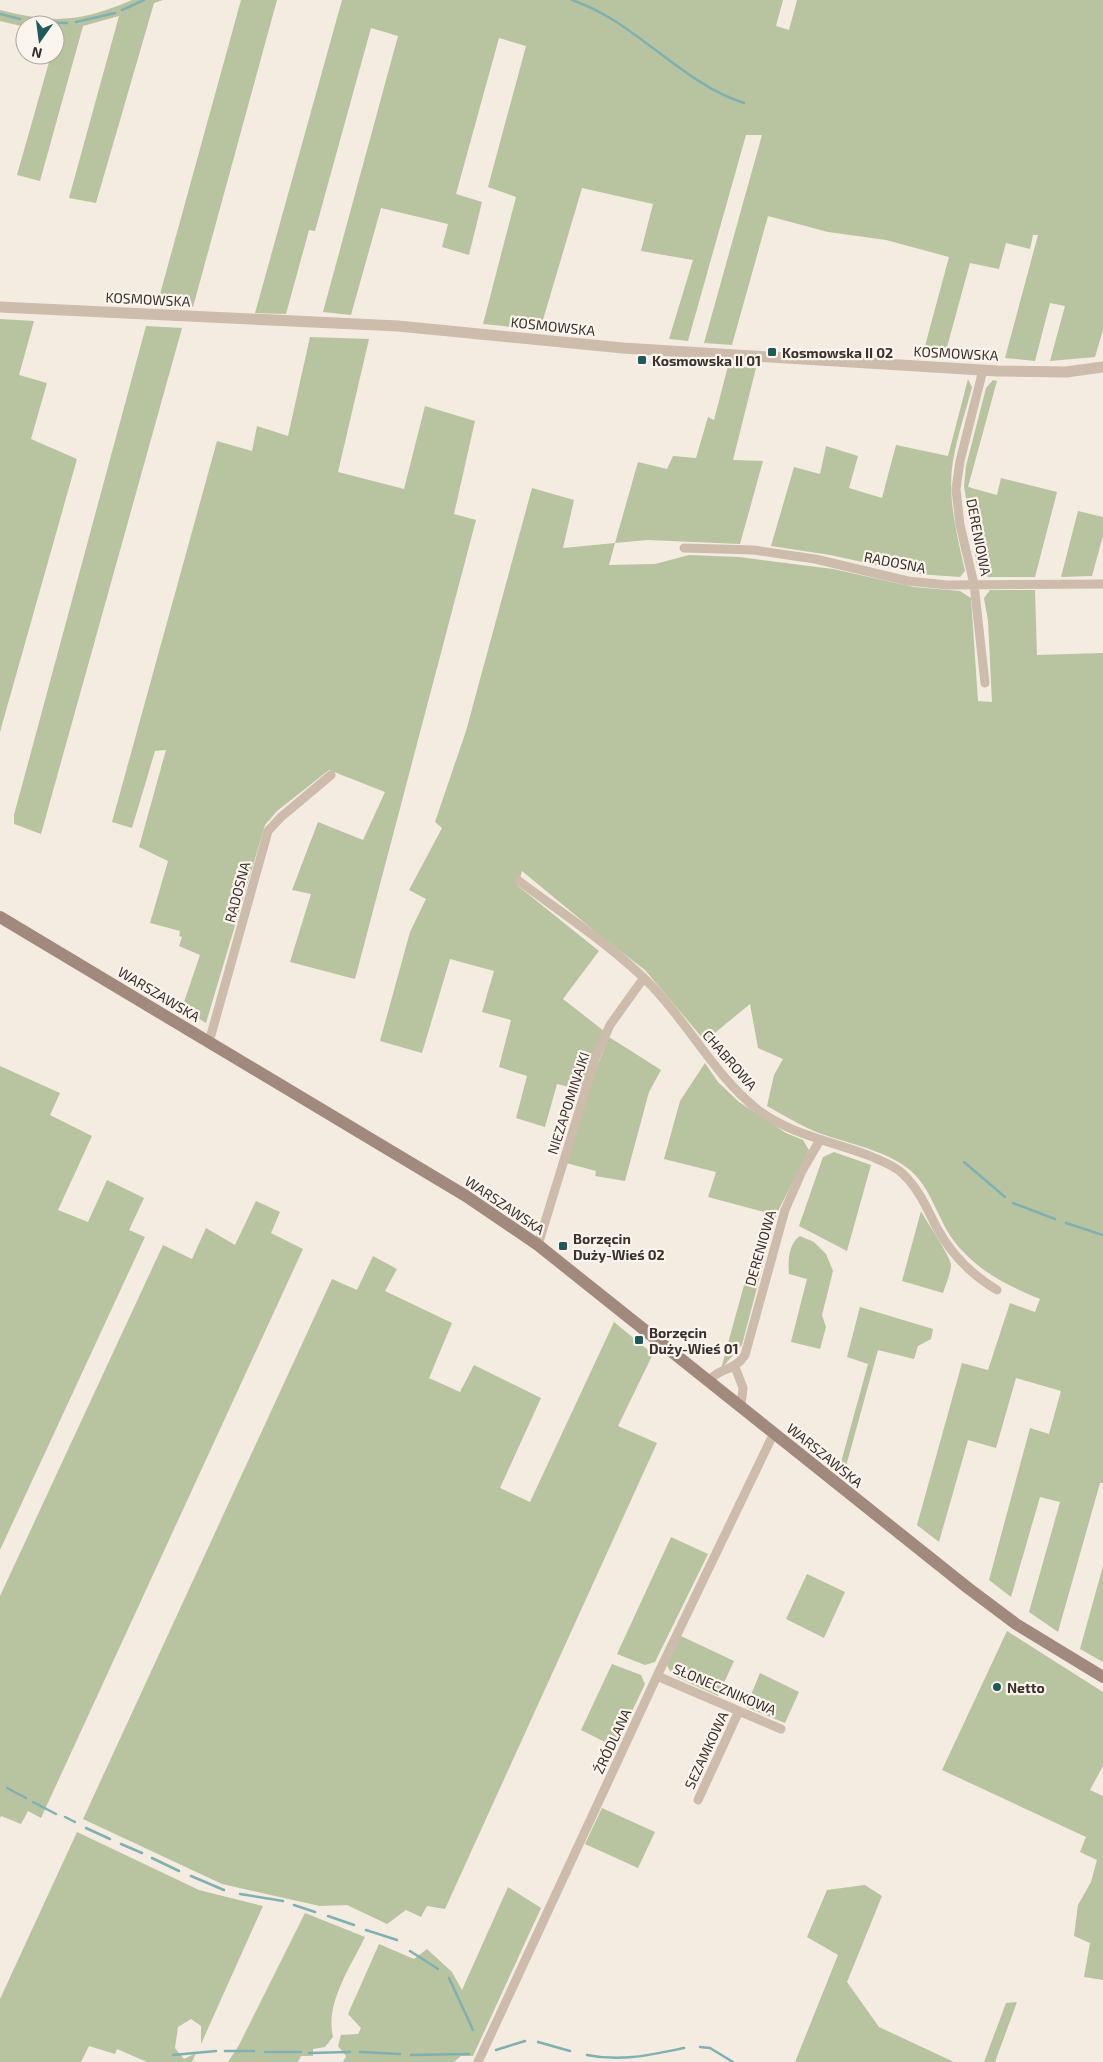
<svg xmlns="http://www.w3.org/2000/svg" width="1103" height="2062" font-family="'Exo 2',sans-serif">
<rect width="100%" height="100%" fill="#f4ebe1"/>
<path fill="#b8c4a0" d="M132,0H163L154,3L96,203L69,198L119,16L83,26L40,181L17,175L51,55H55V43L59,30L55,29V25H25V27L0,21V10C54,24 81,22 132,0Z
M241,0H277L193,307L157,305Z
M342,0H783L776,26L789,30L797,0H1103V330L1095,357L1050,361L1065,306L1050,303L1035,361L1005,358L1038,235H1033L1030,249L1006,243L999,269L970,263L944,358L922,357L949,257L886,240L828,232L768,216L732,345L704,343L762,135H746L688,341L669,339L693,260L641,251L653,204L582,188L540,330L483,324L516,197L488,187L526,46L499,38L456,194L482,202L469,255L442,247L448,224L381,208L351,315L323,312L398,36L371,28L315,231L309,230L286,314L255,313Z
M0,319L34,321L19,375L47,383L31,439L77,459L0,732Z
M146,326L182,328L41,834L14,824V815Z
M310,337L369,339L338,472L404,489L425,406L475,421L454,514L476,520L355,979L290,962L311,894L292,890L318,822L363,840L385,792L329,770L277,811L265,825L206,1023L182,1008L200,955L179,946L182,937L179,936L180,931L150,923L168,861L139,847L166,750L155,751L132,828L112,822L217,441L252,451L257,426L288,436Z
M728,366L756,368L733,460L763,461L740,544L648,540L615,543L609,565L655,564L689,555L739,557L833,569L914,587L960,591L971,598L978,701L992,702L988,621L984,598L990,590H1035L1037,655L1103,653V1483H1100L1058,1632L1029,1612L1060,1502L1040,1497L1011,1597L989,1580L1030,1428L1049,1434L1061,1391L1016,1378L996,1448L968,1440L939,1542L917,1525L962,1363L988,1370L1010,1303L1035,1312L1040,1299C1005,1285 973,1268 951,1237C936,1214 929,1183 906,1167C880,1148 844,1143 814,1131C798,1124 783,1115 767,1106L774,1075L783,1059L758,1048L750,1004L705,1041L645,970L603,938L522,871L518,886L599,951L563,999L604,1031L581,1090L557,1084L545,1127L516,1118L527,1076L499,1067L511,1020L482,1012L494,971L450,959L422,1053L380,1041L410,932L426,899L409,890L442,828L435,822L466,731L532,488L574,500L563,548L615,543L638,462L667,469L673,456L696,458L708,417L714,420Z
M968,379L972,387C966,411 957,436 953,461C947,498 957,535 965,571L960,577L917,574L830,555L771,546L794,467L820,474L826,446L858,456L849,488L882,498L896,445L948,456Z
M993,380L997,381L968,487L997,495L1001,478L1057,492L1035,577H988L977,567L964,486L966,466L986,388Z
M1078,511L1103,517V536L1092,576L1061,577Z
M609,1037L661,1070L649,1092L625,1181L595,1176L596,1171L566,1163L594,1074Z
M705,1063L718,1082L739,1102L786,1133L803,1140L809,1150L776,1215L742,1345L721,1369L764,1212L708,1197L716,1172L664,1159L680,1101Z
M0,1066L60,1093L50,1115L92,1136L58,1210L88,1222L107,1180L144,1198L129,1230L145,1237L0,1550Z
M834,1152L871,1165L847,1251L799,1226L823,1157Z
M256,1201L280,1212L271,1233L303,1249L41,1818L28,1811L21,1824L1,1816L0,1818V1596L163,1245L192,1259L206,1228L235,1245Z
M921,1211C926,1221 952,1258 951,1266C950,1275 946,1284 943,1293L902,1281Z
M800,1236L814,1242L826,1254L833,1271L822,1315L826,1327L820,1349L791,1342L807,1279L789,1274C788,1262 788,1244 800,1236Z
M373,1256L397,1269L385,1291L452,1323L429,1378L460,1392L474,1365L541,1398L500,1488L530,1502L614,1322L653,1354L618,1426L657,1443L445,1909L427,1906L421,1917L406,1910L387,1924L347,1905L320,1906L222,1884L83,1819L332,1279L357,1290Z
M860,1307L933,1329L931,1339L918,1346L914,1359L878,1350L845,1470L840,1466L868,1364L847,1357Z
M671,1537L708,1554L655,1662L645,1665L617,1654Z
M1103,1566V1662L1080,1649Z
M807,1574L845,1592L824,1638L786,1619Z
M1007,1631L1103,1692V1766L1090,1790L1103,1796V1980L1084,1977L1090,1943L1074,1936L1078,1905L1091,1882L1097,1860L1080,1852L1086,1837L942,1770Z
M681,1636L734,1661L718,1696L672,1675L667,1665Z
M612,1664L641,1675L645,1684L615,1747L581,1730Z
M760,1673L799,1692L785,1723L746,1707Z
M602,1808L655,1832L638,1868L585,1844Z
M77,1832L199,1890L263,1906L201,2044V2026L191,2019L178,2027L175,2048L184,2059L196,2053L192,2062H147L117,2049L115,2054L89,2046L81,2062H0V1999Z
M865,1885L882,1896L847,1982L879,2027L954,2062H795L838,1955L807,1937L827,1890Z
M508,1887L541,1908L473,2056H461L454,2062H343L346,2056L338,2046L341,2035L358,2034L361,2028L348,2014L379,1944L414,1959L427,1949L452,1972L462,1990Z
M305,1913L365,1937C350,1968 325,2003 333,2037L325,2047L313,2049V2056H301L298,2062H228L239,2045Z
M1017,2002L995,2062H984L1006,2003Z"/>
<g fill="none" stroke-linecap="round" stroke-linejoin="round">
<path stroke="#7fb0b2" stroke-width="2.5" d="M572,0C637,22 679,82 744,103
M122,10L144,0
M0,14L20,19
M31,22L67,23
M76,22L115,13
M964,1162L1005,1197
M1013,1203L1055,1219
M1066,1223L1103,1235
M7,1788L26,1798
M33,1802L56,1814
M65,1817L75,1822
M86,1828L110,1839
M121,1844L142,1853
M152,1858L179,1871
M191,1876L224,1890
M240,1894L283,1901
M294,1905L315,1912
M328,1916L354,1925
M366,1930L397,1940
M410,1951L438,1969
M449,1978L473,2030
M538,2042L570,2051
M700,2047L710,2048L733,2062
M496,2050L525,2041
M225,2051H254
M265,2052H301
M360,2052L400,2054
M309,2053L350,2052
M173,2055L216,2051
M411,2055L469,2054
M587,2055C621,2062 650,2055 684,2048"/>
<path stroke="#cdbbac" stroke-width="9" d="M983,370L960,461L956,489L960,525L974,584L985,683
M684,548L754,550L815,559L908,581L947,585L1103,584
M519,881C563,914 611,945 650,984C689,1024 714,1075 758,1110C791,1135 832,1141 870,1156C881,1161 894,1165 903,1174C919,1189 927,1209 937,1228C951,1254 972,1275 997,1290
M209,1042L268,831L281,817L331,775
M538,1245L595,1059L610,1025L643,979
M735,1367L743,1388L741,1406
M709,1381C719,1367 734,1372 745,1355L785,1210L802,1171L820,1140
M657,1676L781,1729
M698,1800L739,1711
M478,2062L657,1676L771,1439L776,1435"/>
<path stroke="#cdbbac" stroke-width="11" d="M0,307L398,326L623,348L998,371L1066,372L1103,367"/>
<path stroke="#a18a7d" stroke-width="12" d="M0,917L466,1196L538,1245L968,1588L1016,1624L1103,1677"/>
</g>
<g fill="#1f5a5e" stroke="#fbf5ee" stroke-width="2">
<rect x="767" y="347" width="10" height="10" rx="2.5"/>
<rect x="637" y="355" width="10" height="10" rx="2.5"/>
<rect x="558" y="1241" width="10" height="10" rx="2.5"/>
<rect x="634" y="1335" width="10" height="10" rx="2.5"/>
<circle cx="997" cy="1687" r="5"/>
</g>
<g text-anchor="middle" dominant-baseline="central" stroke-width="4.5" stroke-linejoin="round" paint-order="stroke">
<g font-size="14" fill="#3b302b" stroke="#fbf5ee">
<text transform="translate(148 299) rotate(3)">KOSMOWSKA</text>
<text transform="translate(553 326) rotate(6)">KOSMOWSKA</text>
<text transform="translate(956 353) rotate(3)">KOSMOWSKA</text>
<text transform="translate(979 537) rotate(79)">DERENIOWA</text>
<text transform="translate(895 562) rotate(11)">RADOSNA</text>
<text transform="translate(237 892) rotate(-75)">RADOSNA</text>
<text transform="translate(159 994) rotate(31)">WARSZAWSKA</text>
<text transform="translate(730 1060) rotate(49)">CHABROWA</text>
<text transform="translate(568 1103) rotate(-72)">NIEZAPOMINAJKI</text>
<text transform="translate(505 1205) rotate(34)">WARSZAWSKA</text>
<text transform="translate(760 1248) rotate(-74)">DERENIOWA</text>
<text transform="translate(825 1455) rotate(39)">WARSZAWSKA</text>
<text transform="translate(725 1689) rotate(23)">SŁONECZNIKOWA</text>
<text transform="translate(612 1741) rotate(-65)">ŹRÓDLANA</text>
<text transform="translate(706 1750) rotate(-65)">SEZAMKOWA</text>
</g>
<g font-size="14" font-weight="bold" fill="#3b302b" stroke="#fbf5ee" text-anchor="start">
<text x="782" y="352">Kosmowska II 02</text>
<text x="652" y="360">Kosmowska II 01</text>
<text x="573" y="1238">Borzęcin<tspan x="573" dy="16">Duży-Wieś 02</tspan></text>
<text x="649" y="1332">Borzęcin<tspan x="649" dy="16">Duży-Wieś 01</tspan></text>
<text x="1007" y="1687">Netto</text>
</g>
</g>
<g transform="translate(40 40) rotate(194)"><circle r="24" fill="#fbf5ee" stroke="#aea6a0"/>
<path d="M0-4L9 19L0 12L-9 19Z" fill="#1f5a5e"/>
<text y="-8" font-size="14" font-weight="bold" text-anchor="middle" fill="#3b302b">N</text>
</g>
</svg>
